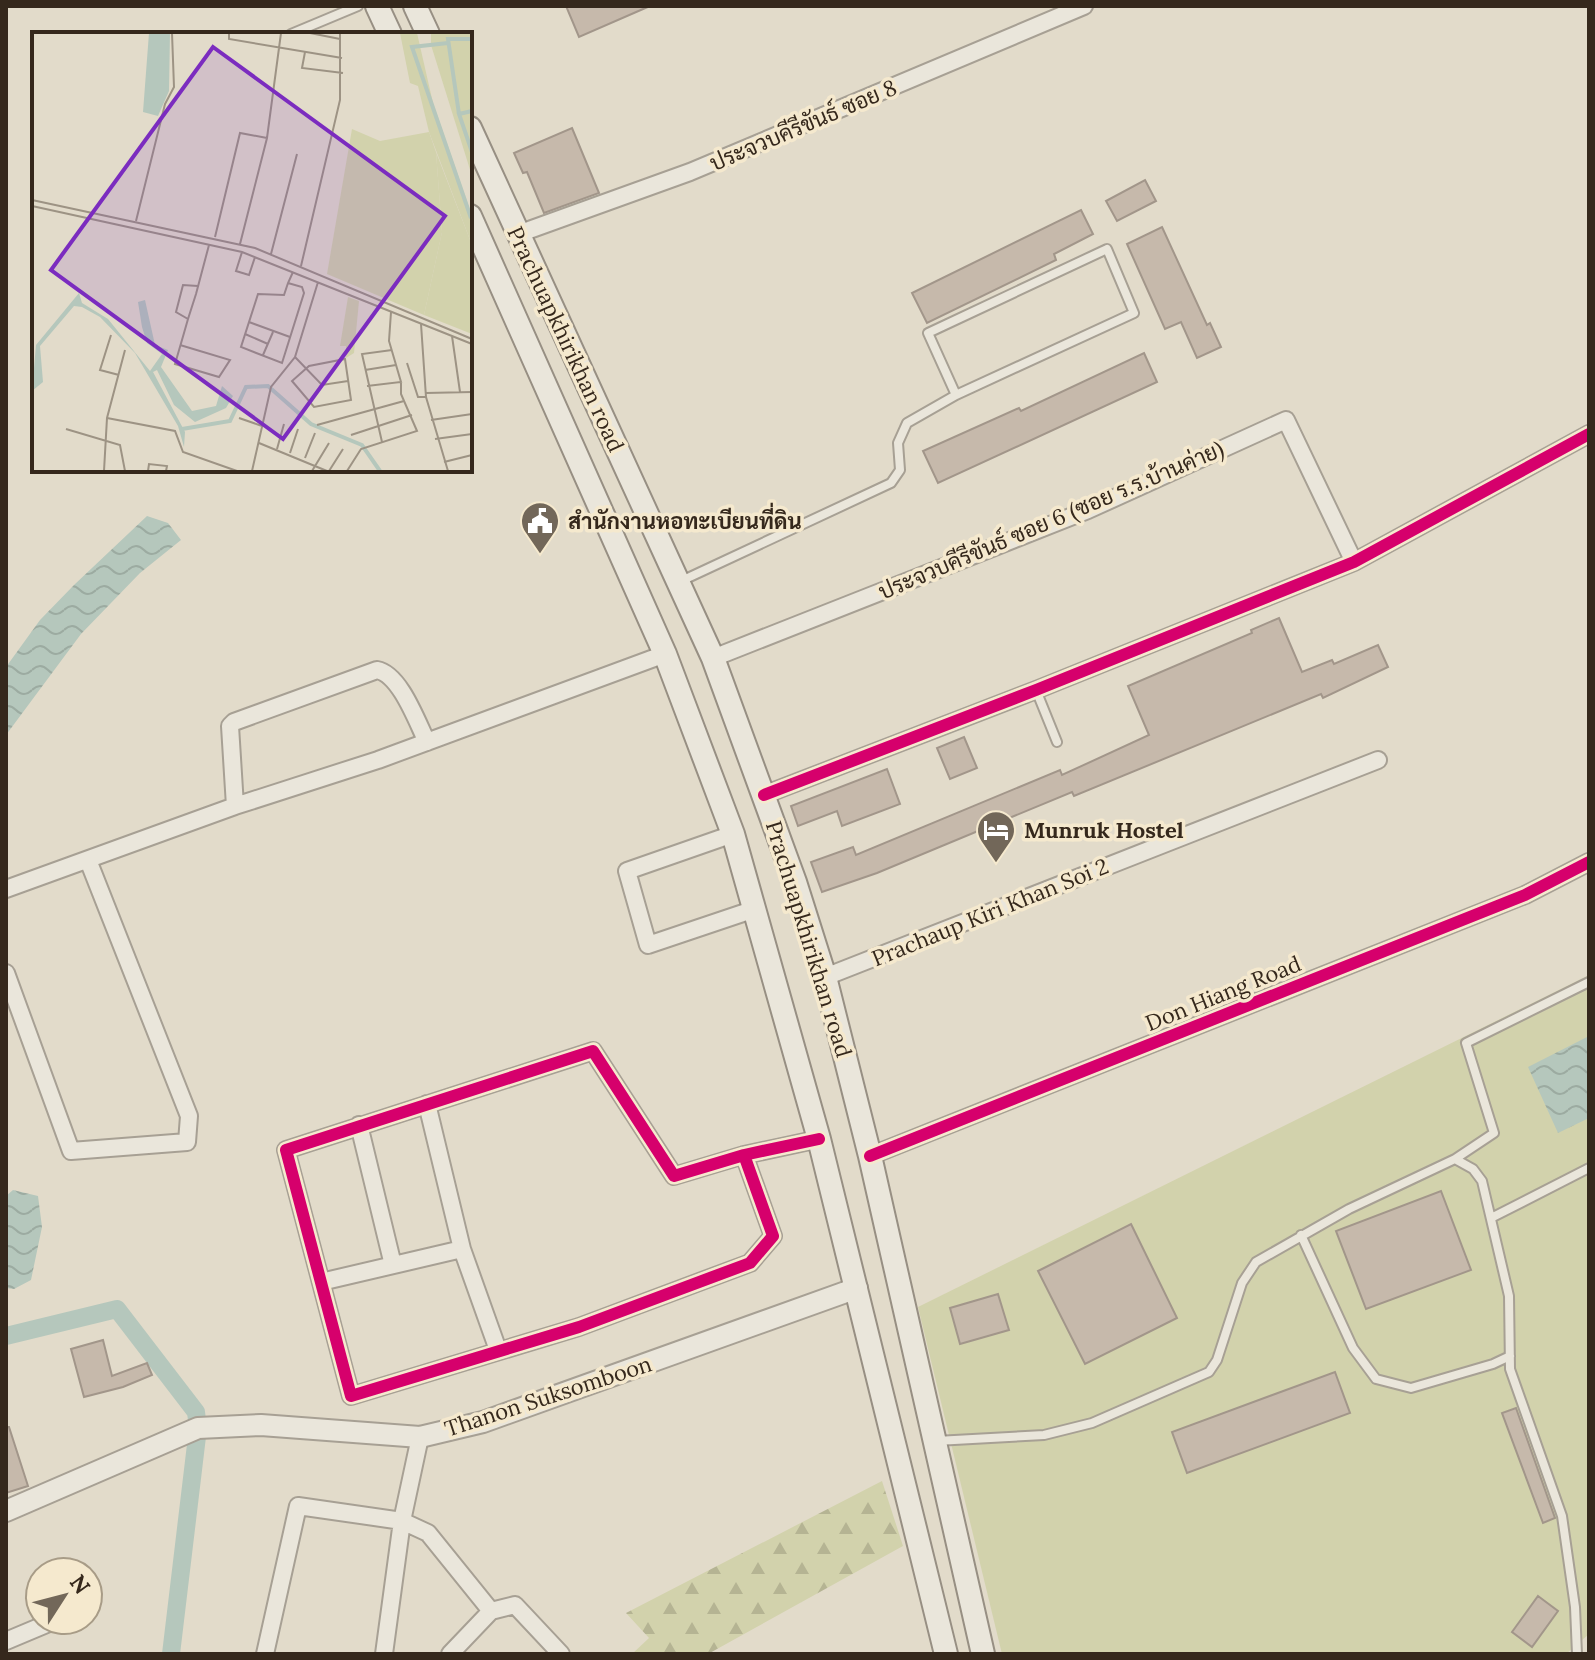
<svg xmlns="http://www.w3.org/2000/svg" width="1595" height="1660" font-family="Lora,Sarabun,serif">
<defs>
<pattern id="forest-firs" width="22" height="20" patternUnits="userSpaceOnUse" patternTransform="scale(2)"><rect width="22" height="20" fill="#d2d2ac"/><path d="M5 1l3.5 6h-7zM16 11l3.5 6h-7z" fill="#b5b493"/></pattern>
<pattern id="water-waves" width="16" height="10" patternUnits="userSpaceOnUse" patternTransform="scale(2)"><rect width="16" height="10" fill="#b5c7bc"/><path d="M0 5q4-4 8 0t8 0" fill="none" stroke="#9caba1"/></pattern>
</defs>
<rect width="100%" height="100%" fill="#e2dbca"/>
<path fill="#d2d2ac" d="M1589,975V1634L1566,1654H1002L918,1307Z"/>
<path fill="url(#forest-firs)" d="M882,1481L903,1546L708,1654H632L649,1638L626,1613Z"/>
<path fill="url(#water-waves)" d="M147,516L168,523L181,540L140,573L81,634L6,735V667L40,620L74,585Z
M1589,1036V1118L1558,1133L1528,1067Z
M13,1190L38,1196L42,1227L31,1280L14,1289L6,1288V1196Z"/>
<g fill="none" stroke-linecap="round" stroke-linejoin="round">
<path stroke="#b5c7bc" stroke-width="18" d="M6,1336L117,1309L196,1412L198,1428L171,1654"/>
</g>
<path fill="#c6b9ab" stroke="#a2968a" stroke-width="2" d="M566,6H650L579,37Z
M572,128L599,193L544,213L527,172L523,173L514,153Z
M1145,180L1156,201L1117,221L1106,201Z
M1081,210L1093,234L1054,254L1056,260L927,323L912,293Z
M1162,227L1207,325L1210,323L1221,347L1197,358L1181,322L1165,329L1127,244Z
M1144,353L1157,382L938,483L923,451L1019,408L1021,411Z
M1279,618L1302,672L1332,660L1334,664L1378,645L1388,667L1323,698L1321,694L1074,796L1072,792L877,873L822,892L811,862L853,847L856,855L1060,770L1062,775L1149,735L1128,686L1252,633L1251,630Z
M964,737L977,768L950,779L937,748Z
M887,769L900,804L842,826L837,811L798,826L791,806Z
M1441,1191L1471,1270L1366,1309L1336,1231Z
M1131,1224L1177,1318L1085,1364L1038,1271Z
M998,1294L1009,1330L960,1344L950,1308Z
M103,1340L112,1376L147,1363L152,1375L123,1387L84,1397L71,1349Z
M1335,1372L1350,1413L1187,1473L1172,1432Z
M1516,1408L1555,1518L1543,1523L1502,1413Z
M6,1427H9L28,1486L6,1493Z
M1538,1596L1558,1611L1532,1647L1512,1632Z"/>
<g fill="none" stroke-linecap="round" stroke-linejoin="round">
<g stroke="#a7a094" stroke-width="12">
<path id="service" d="M291,34L358,6
M679,582L891,483L900,470L898,443L907,423L956,395L1134,313L1107,249L928,333L956,395
M1036,690L1057,742
M1455,1159L1494,1133L1466,1043L1589,982
M1491,1218L1589,1168
M1301,1235L1353,1348L1376,1379L1411,1388L1493,1364L1510,1356
M936,1441L1044,1435L1092,1423L1209,1372L1217,1360L1242,1283L1256,1262L1349,1209L1455,1159L1473,1169L1482,1181L1509,1296L1510,1369L1562,1516L1575,1607L1577,1654"/>
</g>
<g stroke="#a7a094" stroke-width="20">
<path id="minor" d="M518,234L690,172L1084,6
M713,658L1088,510L1286,420L1354,562
M764,795L1036,690L1354,562L1589,434
M235,806L230,726L234,722L377,670C400,674 417,722 427,742
M733,834L627,871L648,945L755,909
M6,889L235,806L378,760L665,654
M6,973L71,1151L187,1142L189,1116L88,860
M825,977L1378,760
M427,1104L462,1249L498,1350
M359,1125L393,1265
M744,1155L773,1236L750,1263L579,1327L351,1396L286,1150L593,1051L674,1176L744,1155L819,1139
M870,1156L1525,895L1589,862
M321,1282L462,1249
M6,1641L56,1620
M265,1654L298,1506L402,1521L428,1533L491,1611L515,1605L561,1654
M384,1654L402,1521L420,1437
M450,1654L491,1611"/>
</g>
<g stroke="#a7a094" stroke-width="24">
<path id="tertiary" d="M6,1511L198,1428L261,1425L420,1437L483,1422L857,1288"/>
</g>
<g stroke="#978f83" stroke-width="26">
<path id="secondary" d="M377,6L390,34
M415,6L428,34
M470,128L713,658L795,882L825,977L870,1156L983,1654
M470,216L665,654L733,834L819,1139L946,1654"/>
</g>
<use href="#service" stroke="#eae6db" stroke-width="8"/>
<use href="#minor" stroke="#eae6db" stroke-width="16"/>
<use href="#tertiary" stroke="#eae6db" stroke-width="20"/>
<use href="#secondary" stroke="#eae6db" stroke-width="22"/>
<g stroke="#f5e9ce" stroke-width="17">
<path id="cycleway" d="M764,795L1036,690L1354,562L1589,434
M744,1155L773,1236L750,1263L579,1327L351,1396L286,1150L593,1051L674,1176L744,1155L819,1139
M870,1156L1525,895L1589,862"/>
</g>
<use href="#cycleway" stroke="#d6006c" stroke-width="12"/>
</g>
<defs>
<g id="civic-pin" transform="scale(2)"><path d="M0 17L-7.5 6A9.5 9.5 0 1 1 7.5 6Z" fill="#726759" stroke="#f5e9ce"/><path d="M-.6-6.5H3V-4.5H.6V-3L4-1V1h2V6H-6V1h2V-1L-.6-3ZM-1.2 2.5V6h2.4V2.5Z" fill="#fff"/></g>
<g id="hotel-pin" transform="scale(2)"><path d="M0 17L-7.5 6A9.5 9.5 0 1 1 7.5 6Z" fill="#726759" stroke="#f5e9ce"/><path d="M-6-4.5h1.5V1H6V5H4.5V3h-9V5H-6ZM-4 0a1.8 1.8 0 1 1 3.6 0ZM.5 0V-2.5h3Q6-2.5 6 0Z" fill="#fff"/></g>
</defs>
<g fill-rule="evenodd">
<use href="#civic-pin" x="540" y="521"/>
<use href="#hotel-pin" x="996" y="830"/>
</g>
<g text-anchor="middle" dominant-baseline="central" stroke-width="7" stroke-linejoin="round" paint-order="stroke">
<g font-size="22" fill="#35281c" stroke="#f5e9ce">
<text transform="translate(803 125) rotate(-23)">ประจวบคีรีขันธ์ ซอย 8</text>
<text transform="translate(566 339) rotate(65)">Prachuapkhirikhan road</text>
<text transform="translate(1051 520) rotate(-23)">ประจวบคีรีขันธ์ ซอย 6 (ซอย ร.ร.บ้านค่าย)</text>
<text transform="translate(990 912) rotate(-22)">Prachaup Kiri Khan Soi 2</text>
<text transform="translate(809 939) rotate(73)">Prachuapkhirikhan road</text>
<text transform="translate(1223 993) rotate(-22)">Don Hiang Road</text>
<text transform="translate(548 1396) rotate(-18)">Thanon Suksomboon</text>
</g>
<g font-size="22" font-weight="bold" fill="#35281c" stroke="#f5e9ce" text-anchor="start">
<text x="568" y="521">สำนักงานหอทะเบียนที่ดิน</text>
<text x="1024" y="830">Munruk Hostel</text>
</g>
</g>
<g transform="translate(32 32)">
<rect width="440" height="440" fill="#e2dbca"/>
<path d="M320,97L348,109L397,100L404,120L410,200L392,283L295,242Z" fill="#d2d2ac"/>
<path d="M316,265L327,269L322,321L314,326V314H308Z" fill="#d2d2ac"/>
<path d="M368,1H385L401,71L440,184V213L397,100L386,54L378,51ZM399,1H440V144L399,13Z" fill="#d2d2ac"/>
<path d="M404,120L440,213V302L392,283L410,200Z" fill="#d2d2ac"/>
<path d="M117,1H138L137,59L126,84L111,80ZM47,261L50,271L76,287L118,339L130,322L115,311L110,295L106,270L113,268L123,313L136,318L129,335L160,379L184,374L190,354L201,364L194,376L163,390L142,373L125,338L121,340L153,400L152,415L146,394L103,321L68,285L50,275L42,274L8,314L11,350L0,359L4,313Z" fill="#b5c7bc"/>
<path fill="none" stroke="#b5c7bc" stroke-width="4" d="M416,11L380,15L439,186M440,79L427,82L440,120M427,82L416,7H440M150,397L198,389L214,355L236,354L279,392L330,413L348,439"/>
<path fill="none" stroke="#9d9384" stroke-width="2" d="M197,1V7L310,26M278,1L308,7M273,20L270,36L311,41M0,168L223,216L440,307M0,174L210,220L440,312M104,189L133,72L142,55L140,1M183,205L208,101L235,106M208,212L235,106L249,1M210,220L204,239L217,243L223,225M239,222L265,122M269,234L308,68V1M256,251L270,255L272,261L250,331L209,315L226,262L252,263L256,251L261,240M156,287L144,280L151,253L166,254M217,290L258,305M389,292L394,365L416,439M213,302L236,312M79,303L68,338L87,343M420,304L428,360M148,313L198,328L187,345L143,332L152,301L156,287L164,262L177,213M231,323L241,300M263,325L290,353L316,349M313,327L319,368L282,375L260,349L277,334ZM375,331L386,365H394M333,338L364,333M335,354L369,350L357,309L359,280M394,361L440,360M75,386L143,399L151,420L205,439M207,386L230,394M399,388L440,382M285,393L372,369M34,397L88,413L93,439M319,403L380,383M403,407L440,402M350,410L330,322L360,318M227,411L295,439M245,417L252,392M258,421L266,397M273,426L283,401M412,430L440,423M72,439L75,386L93,318M116,439L117,432L135,434L134,439M220,439L239,355L263,325L286,250M280,439L297,411M297,439L311,417M315,439L329,417L385,399L369,362V350"/>
<path fill="#7b2cbf" fill-opacity="0.15" stroke="#7b2cbf" stroke-width="4" d="M181,15L413,184L251,407L19,238Z"/>
<rect width="440" height="440" fill="none" stroke="#35281c" stroke-width="4"/>
</g>
<rect width="1595" height="1660" fill="none" stroke="#35281c" stroke-width="16"/>
<g transform="translate(64 1596) rotate(54)"><circle r="38" fill="#f5e9ce" stroke="#a89c87" stroke-width="2"/>
<path d="M0-6L14 30L0 20L-14 30Z" fill="#726759"/>
<text y="-12" font-size="22" font-weight="bold" text-anchor="middle" fill="#35281c">N</text>
</g>
</svg>
